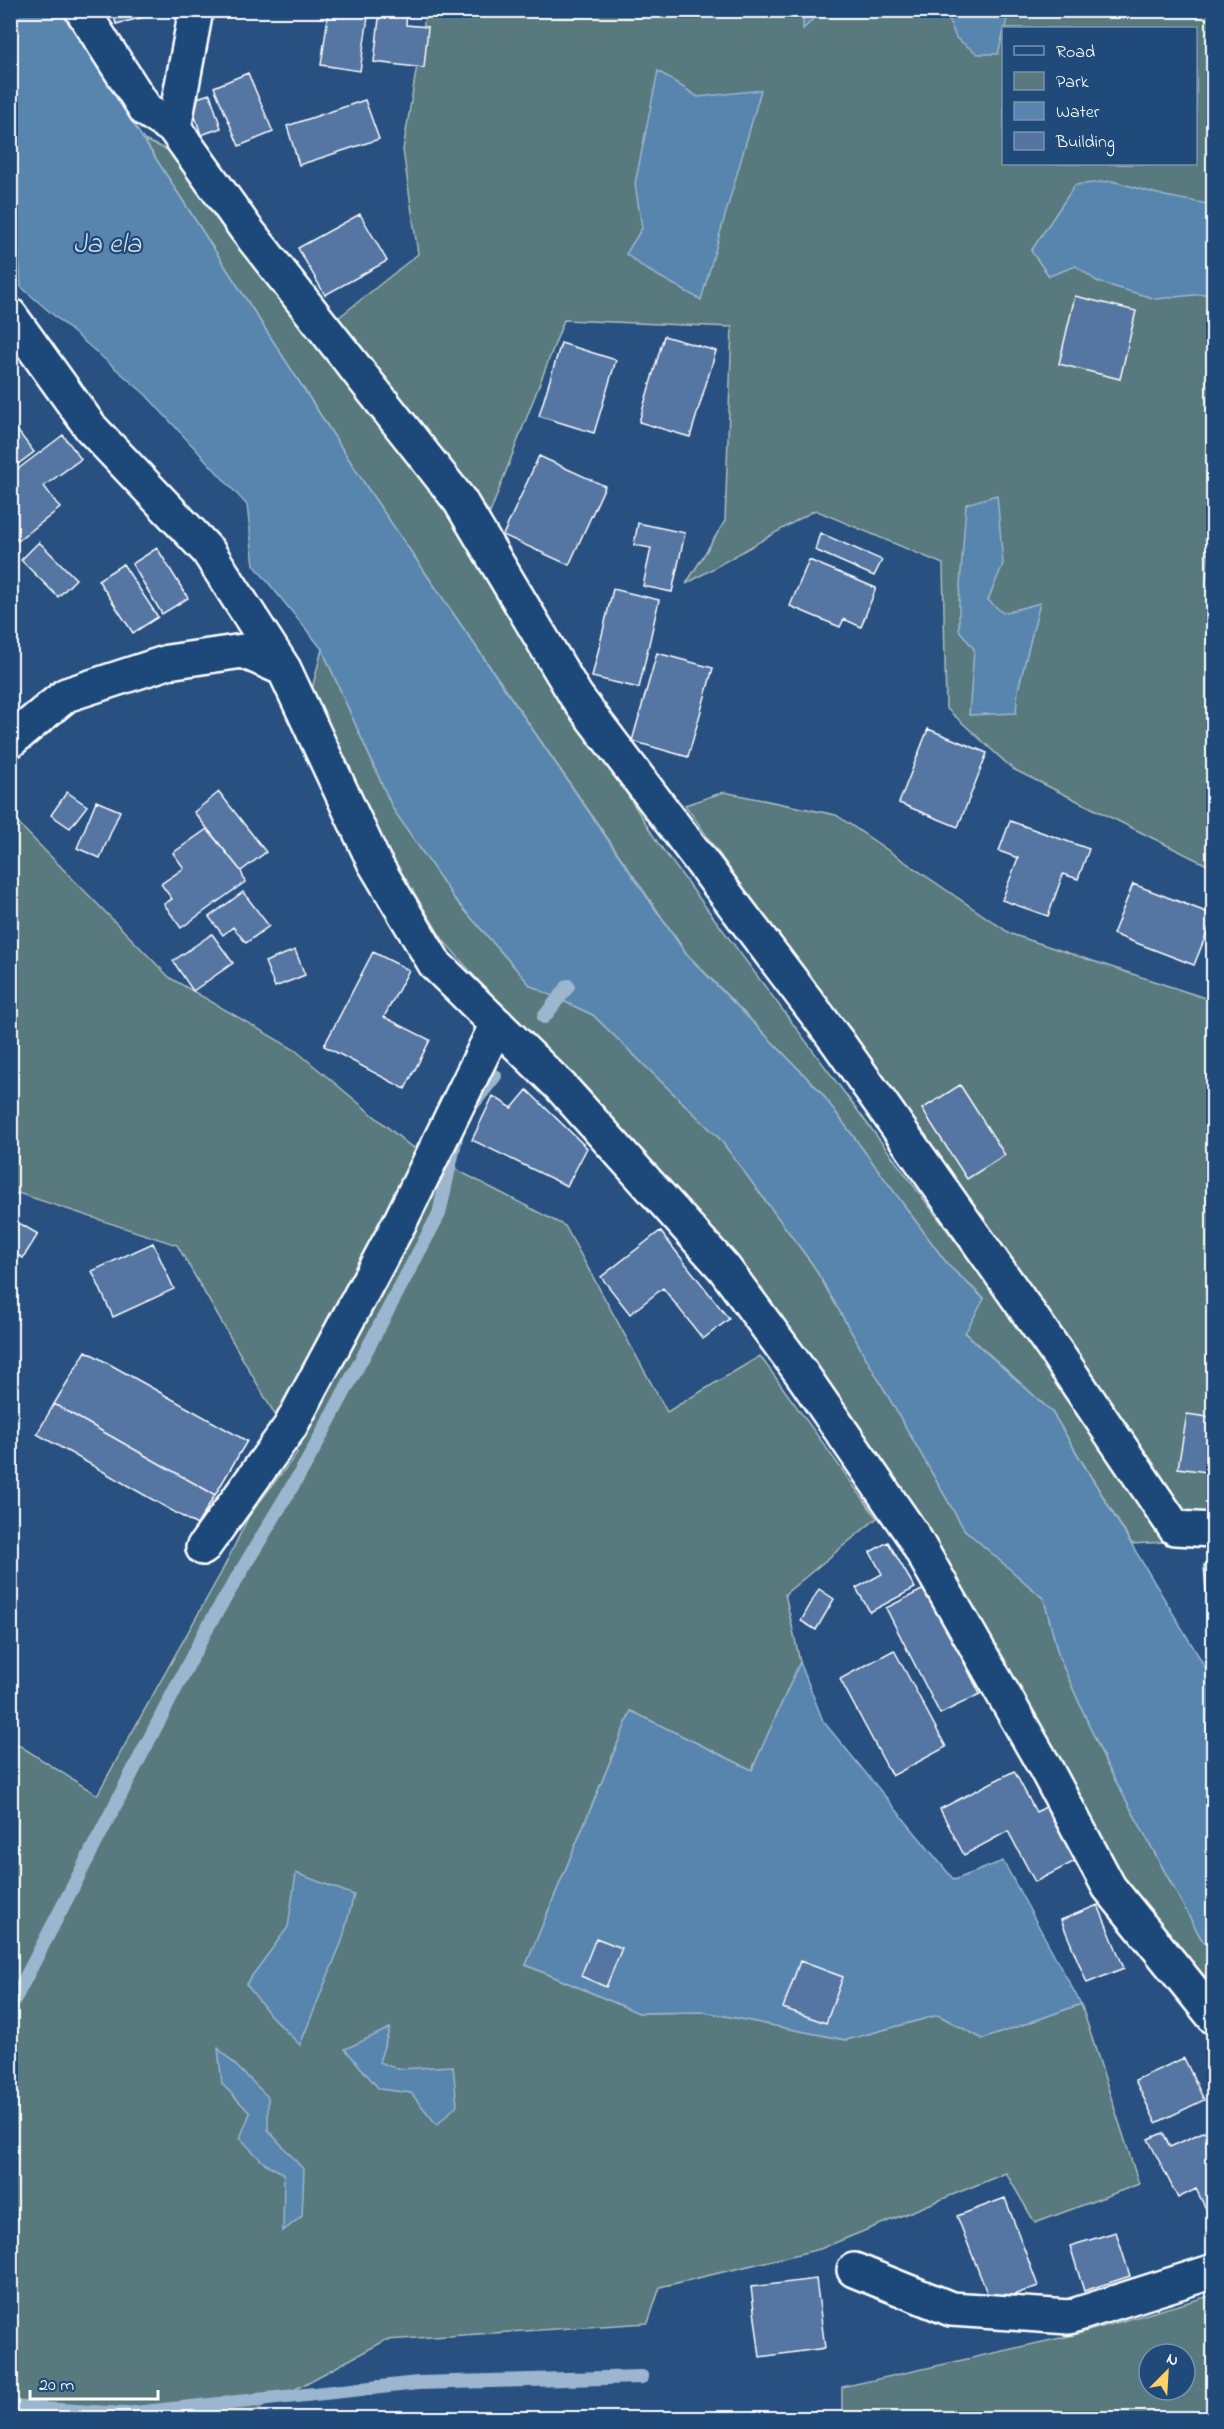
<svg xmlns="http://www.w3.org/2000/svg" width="1224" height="2429" font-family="'Indie Flower',sans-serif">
<rect width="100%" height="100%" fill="#285181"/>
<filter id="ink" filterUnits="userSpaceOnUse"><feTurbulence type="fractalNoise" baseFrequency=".0167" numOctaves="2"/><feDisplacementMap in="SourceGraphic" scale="12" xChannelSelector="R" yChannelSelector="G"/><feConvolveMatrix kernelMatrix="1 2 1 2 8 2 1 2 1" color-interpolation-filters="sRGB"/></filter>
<g filter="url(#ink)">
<path fill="#59797e" stroke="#acbcbe" stroke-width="1.5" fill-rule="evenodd" d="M426,11H1213L1214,459L1206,587L1214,589L1213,868L1013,769L946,708L943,564L815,510L686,584L725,521L732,327L564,320L490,513L338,318L418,254L403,150ZM1004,28H1196V164H1004Z
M144,140L173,152L461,531L658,843L1179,1541L1132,1544L1052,1412L965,1332L984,1298L948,1265L820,1091L687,954L368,489Z
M322,649L393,809L454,898L531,986L593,1015L720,1139L813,1265L964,1529L1044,1599L1059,1657L1106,1763L1202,1940L1213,1951V1996L1129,1890L765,1304L588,1089L484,987L443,940L386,847L311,693Z
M724,792L836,815L1011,934L1205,998L1213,980V1513L1177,1515L1045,1317L685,805Z
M10,815L170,978L295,1050L409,1145L565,1226L667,1412L760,1356L877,1518L785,1594L800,1662L752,1770L631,1711L526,1965L639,2013L705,2012L846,2040L938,2015L983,2039L1081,2004L1139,2184L1035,2223L1006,2173L820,2249L660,2287L648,2323L386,2340L242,2418H11V1740L97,1795L221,1573L249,1516L297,1453L177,1245L18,1193L11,1197Z
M1213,2295V2418H842V2387L1074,2335ZM1149,2354H1185V2390H1149Z"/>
<path fill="#5885ad" stroke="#9bb6ce" stroke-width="1.5" d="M11,10L61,11L368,489L686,954L820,1091L948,1265L984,1299L965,1333L1052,1412L1213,1680V1951L1202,1940L1106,1763L1059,1657L1044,1599L964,1529L813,1265L720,1139L593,1015L531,986L454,898L393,809L322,649L254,565L247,505L145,394L21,287L17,229L10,211Z
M803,10H822V11L803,29Z
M946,11H1009L998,54H978L956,38Z
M658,71L698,97L761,90L701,300L646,269L626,254L642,228L635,184Z
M1112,181L1165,196L1213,205V293L1156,299L1098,282L1076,266L1049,276L1031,251L1075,185Z
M997,495L1003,564L988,600L1003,613L1040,603L1018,690L1016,713L969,715L974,649L959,630V599L966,504Z
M800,1662L823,1721L954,1880L1003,1861L1081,2004L983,2039L938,2015L846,2040L705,2012L639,2013L526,1965L631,1711L752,1770Z
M296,1873L354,1895L342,1941L300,2045L271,2016L246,1984L288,1927Z
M390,2028L379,2062L398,2069L453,2066L457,2105L437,2125L411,2093L379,2089L345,2049Z
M218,2048L268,2097V2130L304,2170L302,2216L283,2231L284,2174L264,2163L240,2138L250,2113L222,2084Z"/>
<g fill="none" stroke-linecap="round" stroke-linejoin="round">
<path stroke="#9bb6ce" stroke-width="14" d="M544,1017L568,986
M469,1109L495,1076
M10,2008L207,1628L308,1460L439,1214L456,1137
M10,2407L125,2414L418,2383L642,2377"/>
</g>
<path fill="#5475a2" stroke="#fff" stroke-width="1.5" d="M113,10H156L157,14L116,24Z
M329,10H369L360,71L321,65Z
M380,10H407L406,25L428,27L424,68L374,62Z
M248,73L273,132L239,146L214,87Z
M210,94L221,128L201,135L190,100Z
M365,100L379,139L299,165L287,126Z
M360,214L387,261L325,295L298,248Z
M1075,296L1136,311L1120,379L1059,364Z
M664,336L716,351L690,437L639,422Z
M561,343L616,360L594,433L539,416Z
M10,421L34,452L10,470Z
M63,435L81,459L44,486L60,508L18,541L10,531V475Z
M539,456L605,486L569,565L503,535Z
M638,523L685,533L672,592L643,586L651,548L634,545Z
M820,533L882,560L874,576L815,550Z
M39,542L76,579L58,597L21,560Z
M157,548L188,598L162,614L132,564Z
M809,560L876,588L861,627L844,619L840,627L790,606Z
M123,564L158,617L133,633L98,580Z
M10,569L16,580L10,583Z
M613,589L659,600L639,688L592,677Z
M657,653L713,668L688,757L632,741Z
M928,729L987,753L958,827L899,803Z
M67,792L87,806L70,828L51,815Z
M219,792L266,852L241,871L194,812Z
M96,801L120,811L100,858L77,848Z
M1010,821L1089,849L1078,879L1063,874L1048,916L1002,900L1018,858L999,851Z
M207,829L241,871L245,882L181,928L164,904L172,899L161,884L184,868L173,853Z
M1133,884L1214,915L1194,965L1113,934Z
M243,892L269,926L246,943L233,927L223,935L209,917Z
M212,934L233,963L193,991L173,961Z
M295,950L305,975L275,987L265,962Z
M373,952L409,970L384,1017L430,1040L405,1089L324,1046Z
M960,1085L1005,1155L967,1179L922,1109Z
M527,1090L587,1148L567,1186L472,1140L493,1096L512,1108Z
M10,1218L38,1234L23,1258L10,1251Z
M660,1231L729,1319L703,1339L663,1288L630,1314L601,1277Z
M153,1243L174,1289L113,1317L92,1271Z
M86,1351L247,1441L215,1495L54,1404Z
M54,1404L215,1495L197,1525L37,1434Z
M1187,1414L1214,1418V1473L1178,1468Z
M888,1542L915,1588L870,1612L856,1588L882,1574L870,1552Z
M1204,1565H1214V1592H1206Z
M926,1588L980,1694L940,1714L886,1608Z
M819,1589L834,1599L816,1630L801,1621Z
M894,1650L946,1747L892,1776L840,1679Z
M1014,1771L1036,1812L1050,1805L1079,1859L1035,1882L1008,1831L964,1855L940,1809Z
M1098,1905L1124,1968L1087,1983L1061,1920Z
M596,1938L622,1948L606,1987L581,1976Z
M800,1961L843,1977L826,2023L783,2008Z
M1184,2058L1204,2100L1156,2123L1135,2080Z
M1214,2127V2225L1196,2189L1178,2198L1148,2139L1163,2133L1170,2147Z
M1005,2198L1038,2286L991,2303L957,2216Z
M1116,2232L1130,2276L1084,2291L1070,2246Z
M816,2279L825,2348L760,2357L751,2287Z"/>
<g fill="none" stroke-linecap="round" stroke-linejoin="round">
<g stroke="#fff" stroke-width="38">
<path id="minor" d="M82,10L146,110L174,128L246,229L460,501L576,696L837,1041L1056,1352L1175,1528L1214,1530
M174,128L196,10
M10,315L91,428L208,551L284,669L374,862L435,964L562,1088L724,1268L802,1374L912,1534L1046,1769L1109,1887L1214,2017
M10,741L66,695L168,662L243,651L284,669
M203,1548L290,1427L401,1220L497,1024
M854,2270L951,2309L1069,2317L1214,2271"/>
</g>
<use href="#minor" stroke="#1f4a7a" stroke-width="33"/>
</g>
</g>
<g text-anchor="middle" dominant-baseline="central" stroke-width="4.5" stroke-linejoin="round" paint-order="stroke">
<g font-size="28" font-style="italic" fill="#d5e0ea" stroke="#1f4a7a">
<text x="107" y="245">Ja ela</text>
</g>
</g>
<rect width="1224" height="2429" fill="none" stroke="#1f4a7a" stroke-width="36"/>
<rect x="18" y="18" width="1188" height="2393" fill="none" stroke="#fff" stroke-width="2" filter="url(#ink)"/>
<rect x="1002" y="27" width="195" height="138" fill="#1f4a7a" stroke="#7992af" stroke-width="1.5"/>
<rect x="1014" y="46" width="30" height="9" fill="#1f4a7a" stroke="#7992af" stroke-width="1.5"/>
<text x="1056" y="57" font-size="18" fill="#ffffff">Road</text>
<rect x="1014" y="72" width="30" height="18" fill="#59797e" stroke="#7992af" stroke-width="1.5"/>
<text x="1056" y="87" font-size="18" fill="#ffffff">Park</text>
<rect x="1014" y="102" width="30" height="18" fill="#5885ad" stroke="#7992af" stroke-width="1.5"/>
<text x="1056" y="117" font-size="18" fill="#ffffff">Water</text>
<rect x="1014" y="132" width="30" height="18" fill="#5475a2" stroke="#7992af" stroke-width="1.5"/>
<text x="1056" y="147" font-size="18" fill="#ffffff">Building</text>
<g transform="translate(1167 2372) rotate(24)"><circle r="28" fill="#1f4a7a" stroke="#7992af" stroke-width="1.5"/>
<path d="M0-4.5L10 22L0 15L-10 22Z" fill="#ffd166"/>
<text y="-9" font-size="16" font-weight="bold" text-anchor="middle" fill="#ffffff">N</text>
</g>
<path d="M30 2390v9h128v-9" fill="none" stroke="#ffffff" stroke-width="3"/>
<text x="39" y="2390" font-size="18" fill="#ffffff" stroke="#1f4a7a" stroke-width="4.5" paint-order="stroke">20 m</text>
</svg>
